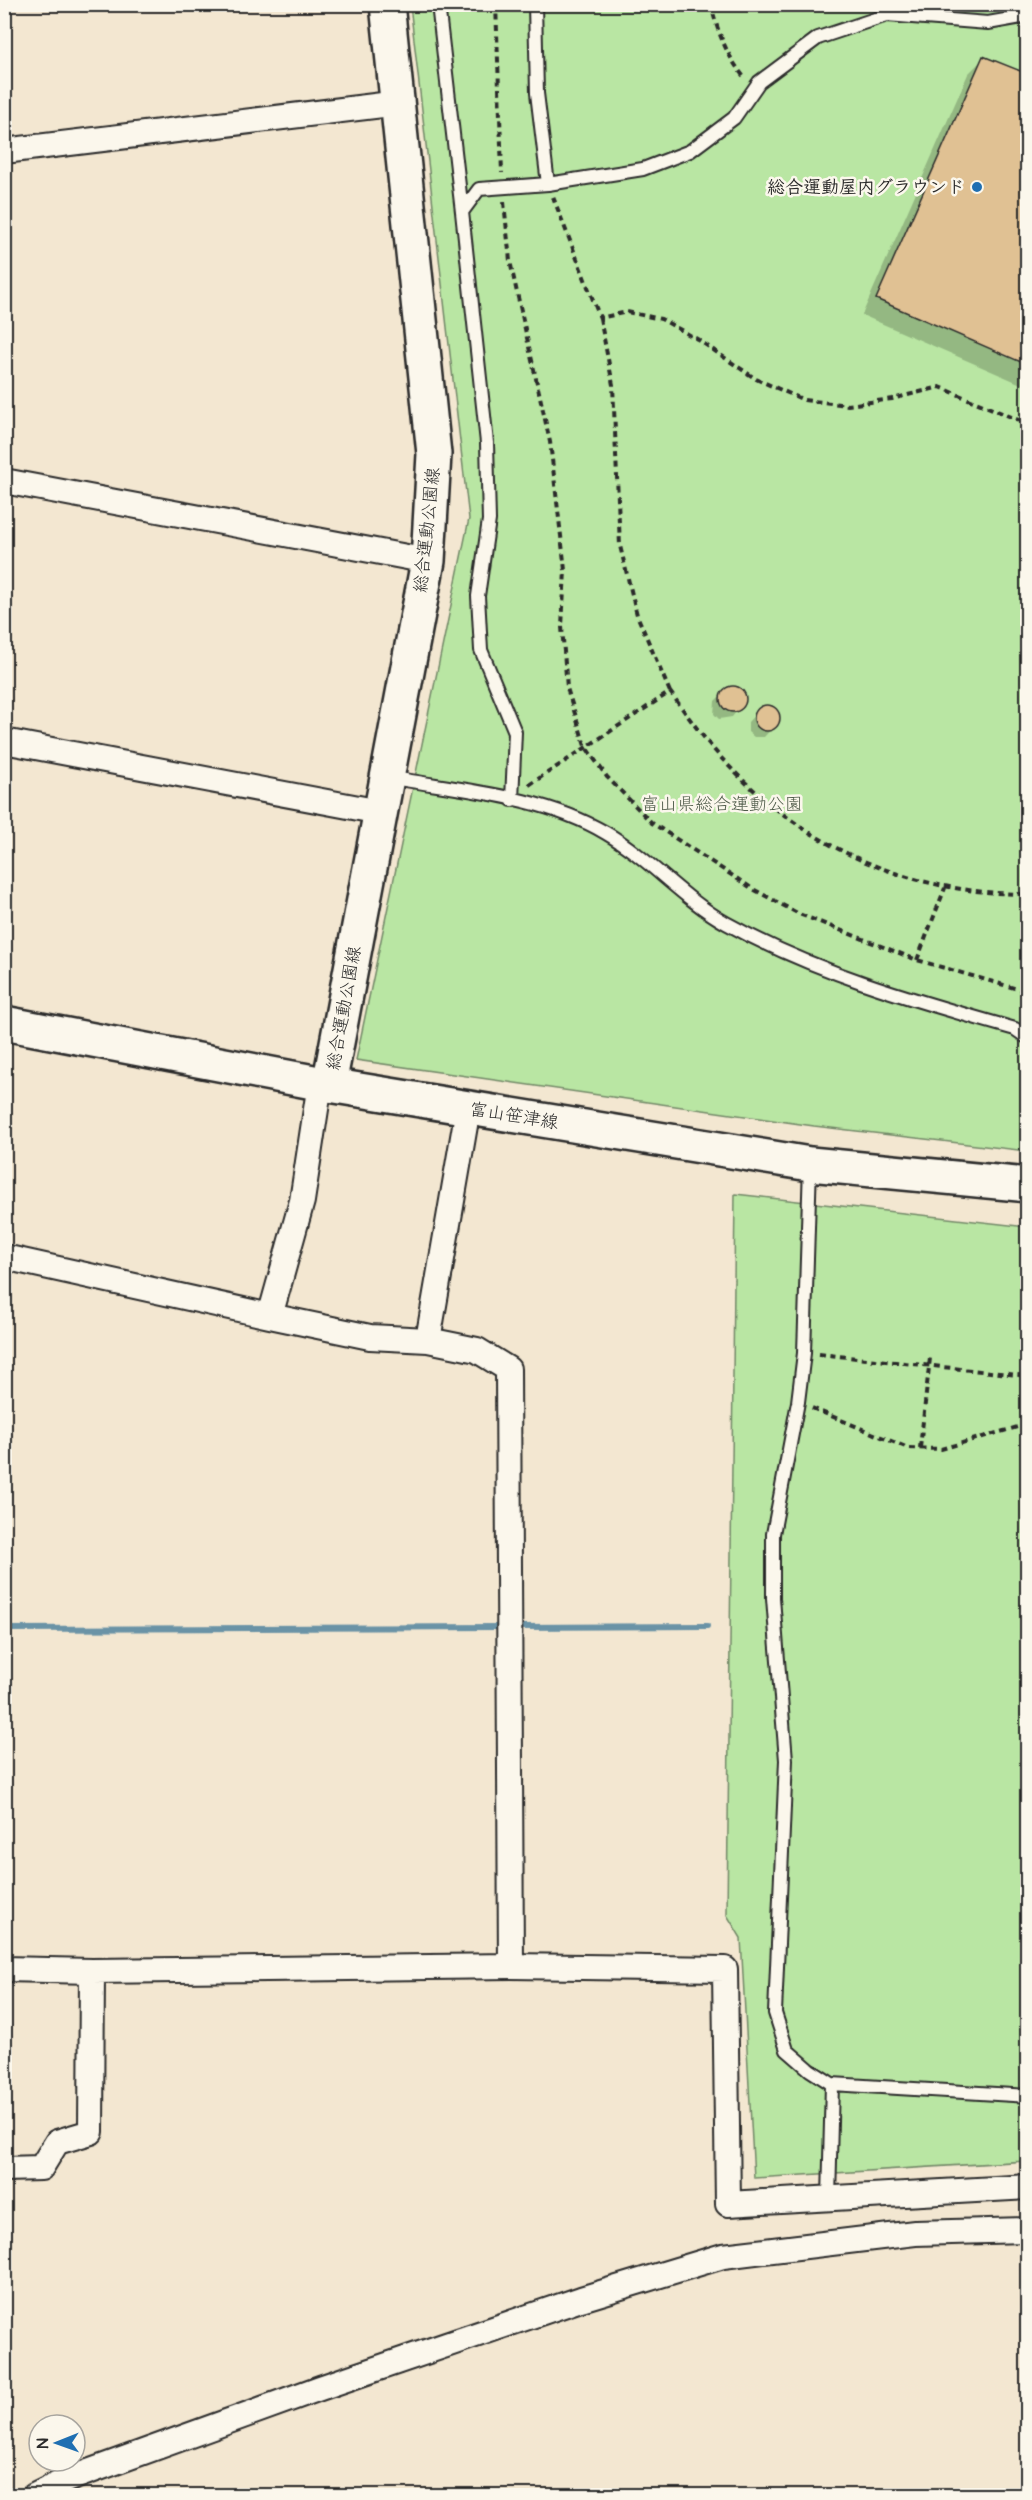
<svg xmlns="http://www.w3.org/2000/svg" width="1032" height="2500" font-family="'Architects Daughter','Klee One',sans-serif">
<rect width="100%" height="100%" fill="#f3e7d1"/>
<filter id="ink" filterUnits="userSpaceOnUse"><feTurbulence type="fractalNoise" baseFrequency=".0167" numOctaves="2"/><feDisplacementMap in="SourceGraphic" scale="12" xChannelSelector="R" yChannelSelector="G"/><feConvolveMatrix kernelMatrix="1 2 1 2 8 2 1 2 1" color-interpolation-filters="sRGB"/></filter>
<g filter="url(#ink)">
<path fill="#b9e6a3" stroke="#728867" stroke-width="1.5" d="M410,5H1027V1151L814,1126L356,1060L469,519Z
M735,1194L1027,1227V2161L754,2178L741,1938L727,1915Z"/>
<path fill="#0003" d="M984,58L1028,76V387L862,315L968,74Z
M735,688L744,695V702L732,717L719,719L714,714L715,701L723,693Z
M775,708L778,712L777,723L764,737H754L748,732V722L760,709Z"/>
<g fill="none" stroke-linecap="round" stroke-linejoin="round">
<path stroke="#6b93a6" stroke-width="6" d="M515,1627L707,1626
M4,1629L505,1627"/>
</g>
<path fill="#e0c193" stroke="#2b2b2b" stroke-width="1.5" d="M983,56L1028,74V365L876,299Z
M720 699a13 13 0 1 1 26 0a13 13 0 1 1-26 0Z
M754 718a13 13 0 1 1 26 0a13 13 0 1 1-26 0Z"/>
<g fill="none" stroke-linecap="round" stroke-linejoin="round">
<g stroke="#2b2b2b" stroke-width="16">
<path id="service" d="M438,4L462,212
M535,4L537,93L548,184
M387,777C459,790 542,795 606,833C649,858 683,899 726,923C816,973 916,1001 1015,1029L1028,1038
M512,800L515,732L481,650L478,596L489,520L487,443L462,212L479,189L548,184L643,169L690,151L734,118L759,82L818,38L887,15L988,23L1028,16
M810,1165L804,1353L798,1402L773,1534V1598L786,1760L775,2013L787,2050L810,2070L832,2084L1028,2096
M829,2198L832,2084"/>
</g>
<g stroke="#2b2b2b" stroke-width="28">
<path id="minor" d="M4,151L399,103
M4,481L428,561
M4,741L380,812
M320,1083L302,1201L270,1316L370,1337L428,1340
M468,1108L428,1340L477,1350L508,1369L511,1966
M4,1257L270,1316
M4,1969L92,1971L511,1966L725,1969L728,2204L1028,2187
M4,2169L41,2168L57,2142L91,2132L92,1971
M34,2496L66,2480L320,2388L581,2299L723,2256L915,2233L1028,2230"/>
</g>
<g stroke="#2b2b2b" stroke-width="38">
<path id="secondary" d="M329,1085L428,561L434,454L387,4"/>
</g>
<g stroke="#2b2b2b" stroke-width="38">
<path id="primary" d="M4,1023L329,1085L810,1164L1028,1185"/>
</g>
<path stroke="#2b2b2b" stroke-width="4" stroke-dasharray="6 4.5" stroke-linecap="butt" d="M496,4L502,173
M711,4C717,31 727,56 744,77
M553,197L600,318L627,312L661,319L697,339L756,379L804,400L848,405L892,399L940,387L1028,424
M504,202L510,261L550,442L565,570L562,627L567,688L585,746L607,777L652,823L753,889L799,914L917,960L1028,992
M600,318L613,385L620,546L637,615L670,692
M529,785L670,692C688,716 705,741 726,763C807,849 910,894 1028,894
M917,960L945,888
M819,1354L1028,1376
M812,1408L908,1448L941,1449L1028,1424
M920,1448L930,1358"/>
<use href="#service" stroke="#fbf7ec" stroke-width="12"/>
<use href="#minor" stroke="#fbf7ec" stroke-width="24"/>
<use href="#secondary" stroke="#fbf7ec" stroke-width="33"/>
<use href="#primary" stroke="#fbf7ec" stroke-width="33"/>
</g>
</g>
<circle fill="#1f6fb2" stroke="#fbf7ec" stroke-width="2" cx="977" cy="187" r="6"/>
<g text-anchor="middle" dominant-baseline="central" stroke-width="5" stroke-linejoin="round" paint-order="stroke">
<g font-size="18" font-weight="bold" fill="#2b2b2b" stroke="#fbf7ec" text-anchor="end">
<text x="965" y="187">総合運動屋内グラウンド</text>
</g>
<g font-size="18" fill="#2b2b2b" stroke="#fbf7ec">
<text transform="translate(427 530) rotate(-84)">総合運動公園線</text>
<text transform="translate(344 1008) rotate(-80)">総合運動公園線</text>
<text transform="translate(514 1116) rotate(9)">富山笹津線</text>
</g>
<g font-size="18" fill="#4e5a49" stroke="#fbf7ec">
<text x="722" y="804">富山県総合運動公園</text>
</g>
</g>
<rect width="1032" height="2500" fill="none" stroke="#fbf7ec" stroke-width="24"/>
<rect x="12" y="12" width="1008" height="2476" fill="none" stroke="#2b2b2b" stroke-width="2" filter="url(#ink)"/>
<g transform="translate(57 2443) rotate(269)"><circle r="28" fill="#fbf7ec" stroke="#a8a59f" stroke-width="1.5"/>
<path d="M0-4.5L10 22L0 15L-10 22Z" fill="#1f6fb2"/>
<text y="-9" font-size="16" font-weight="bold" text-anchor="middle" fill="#2b2b2b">N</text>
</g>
</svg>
